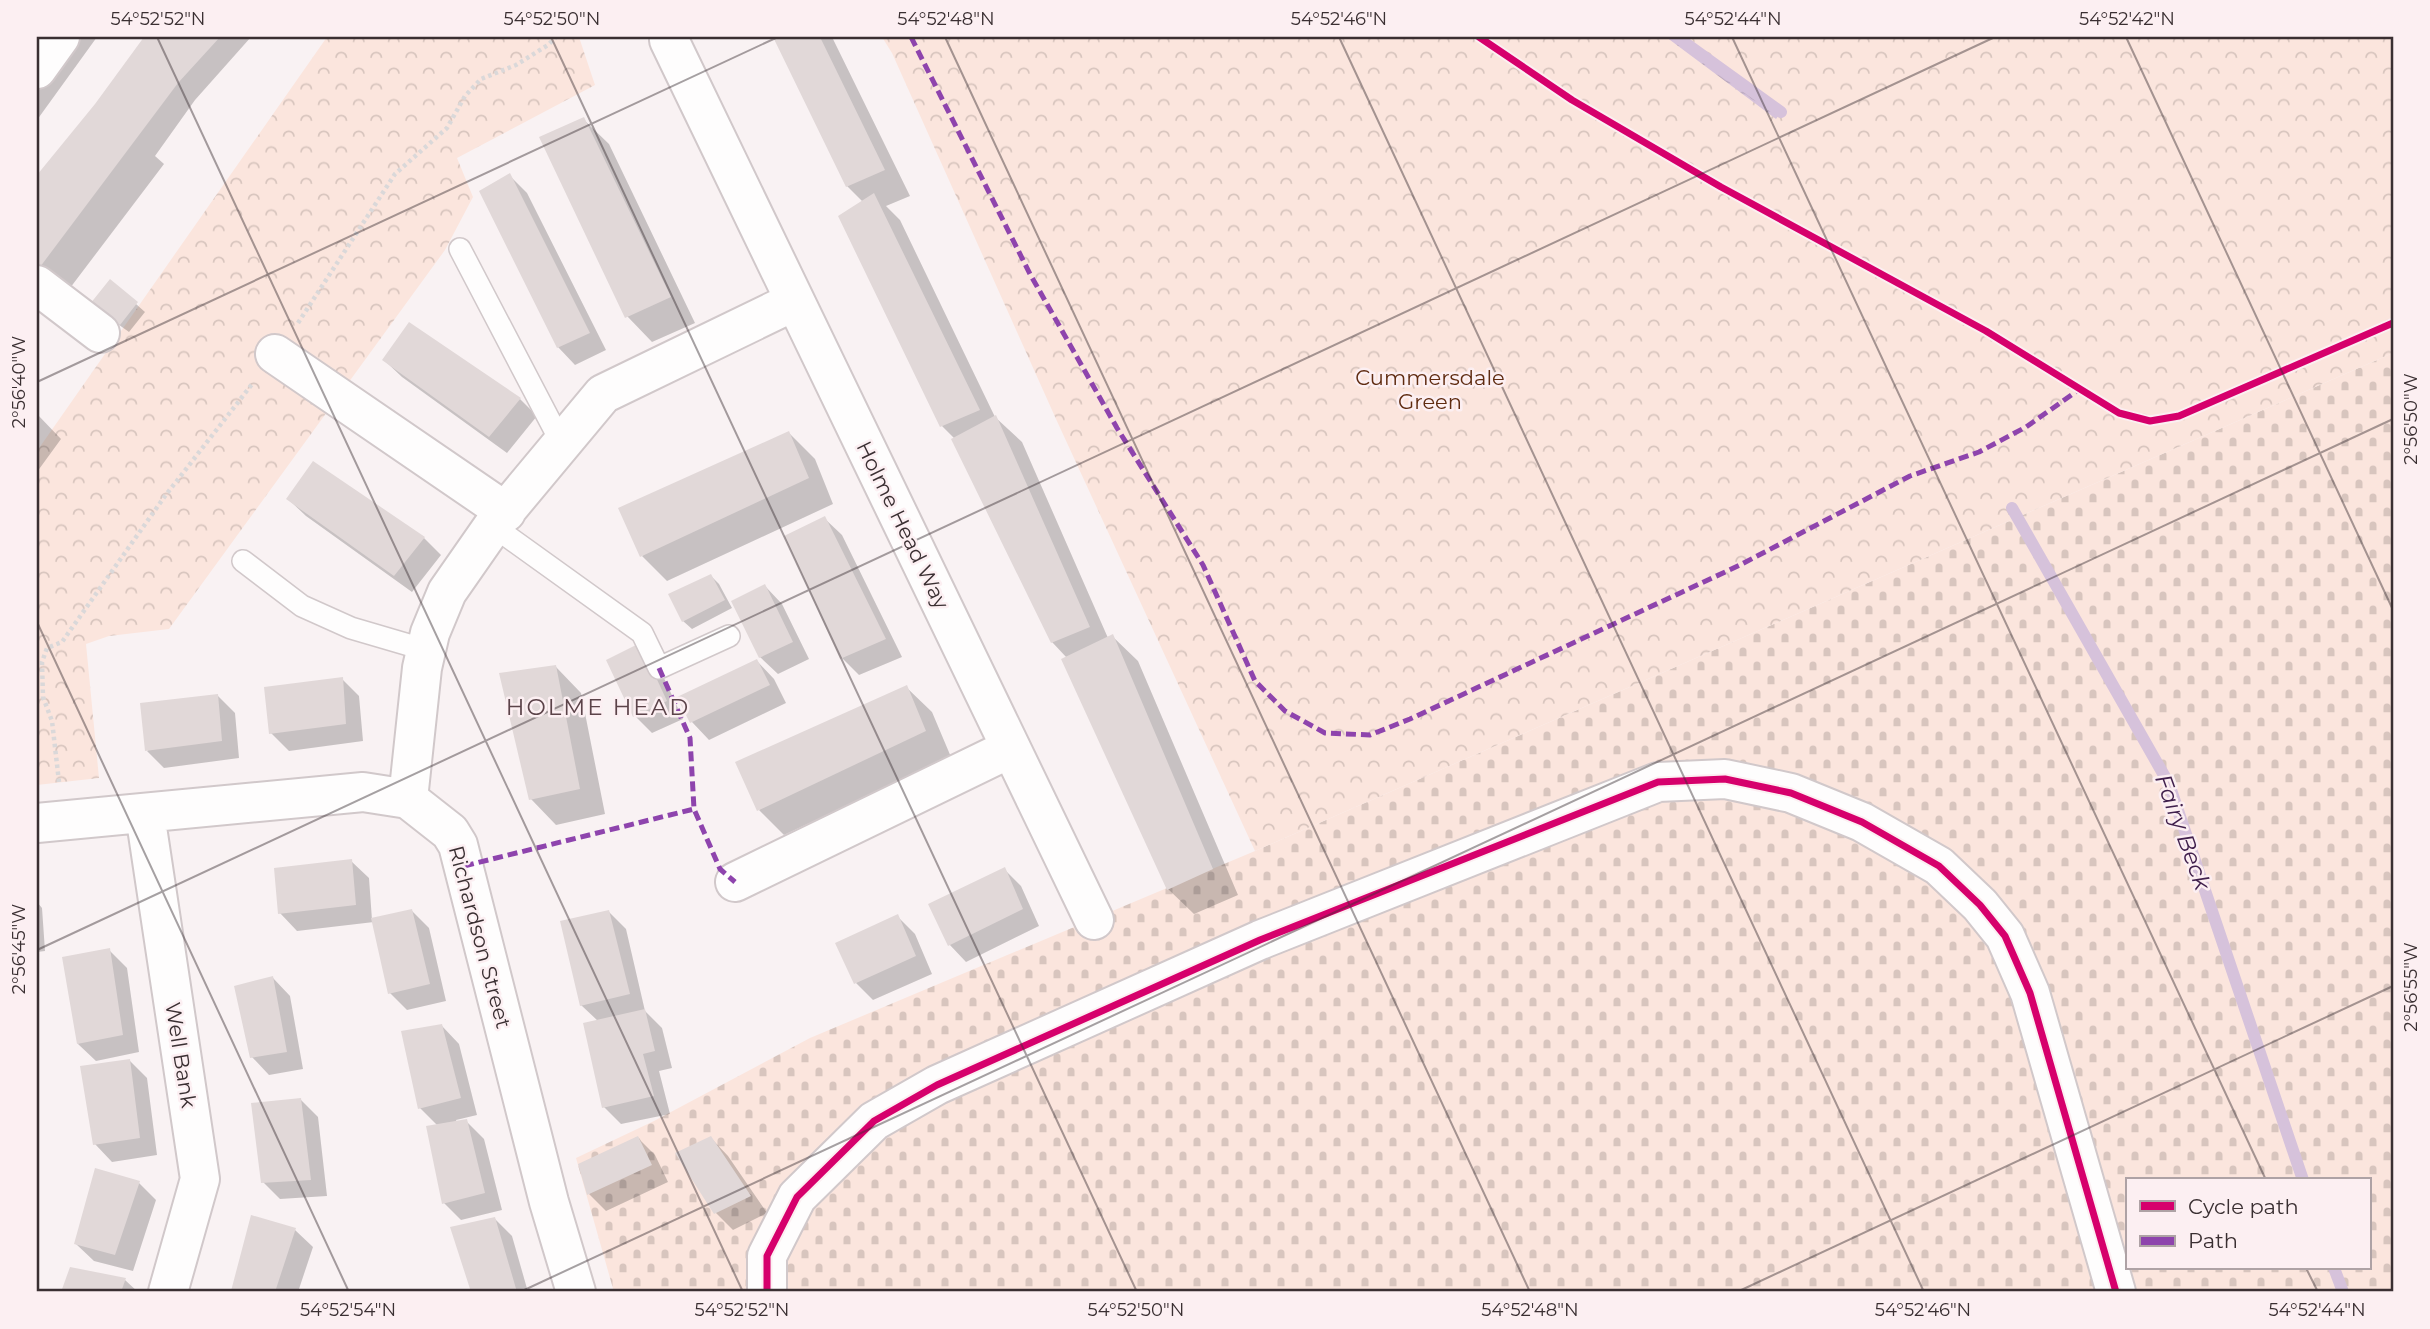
<svg xmlns="http://www.w3.org/2000/svg" width="2430" height="1329" font-family="Montserrat,sans-serif">
<defs>
<pattern id="cemetery-stones" width="16" height="16" patternUnits="userSpaceOnUse" patternTransform="scale(1.75)"><rect width="16" height="16" fill="#fbe5dd"/><path d="M2 7V4a2 2 0 0 1 4 0v3zM10 15v-3a2 2 0 0 1 4 0v3z" fill="#d8c5be"/></pattern>
<pattern id="park-crowns" width="20" height="18" patternUnits="userSpaceOnUse" patternTransform="scale(1.75)"><rect width="20" height="18" fill="#fbe5dd"/><path d="M2 6a3 3 0 1 1 6 0M12 15a3 3 0 1 1 6 0" fill="none" stroke="#d8c5be"/></pattern>
<pattern id="water-waves" width="16" height="10" patternUnits="userSpaceOnUse" patternTransform="scale(1.75)"><rect width="16" height="10" fill="#d6c2db"/><path d="M0 5q4-4 8 0t8 0" fill="none" stroke="#b8a7bc"/></pattern>
</defs>
<rect width="100%" height="100%" fill="#f9f2f3"/>
<path fill="url(#cemetery-stones)" fill-rule="evenodd" d="M2393,353V1292H614L576,1158L654,1121L810,1038L1255,851ZM2127,1180H2369V1268H2127Z"/>
<path fill="url(#park-crowns)" d="M327,37H579L595,85L457,158L473,197L445,250L169,629L109,636L86,644L99,778L37,785V451Z
M882,37H2393V353L1255,851L1056,419L892,53Z"/>
<path fill="url(#water-waves)" d="M1666,37H1677L1781,112L1776,119Z"/>
<path fill="#0003" d="M37,37H97L37,120Z
M146,37H251L195,100L155,156L164,164L67,292L37,268V177L96,105Z
M774,37H832L910,196L886,206L900,220L995,417L1022,442L1108,638L1112,636L1138,661L1238,895L1194,914L1168,889L1067,658L1052,642L955,439L942,426L863,202L847,186Z
M583,119L609,144L695,323L652,342L627,316Z
M509,175L527,193L606,350L575,365L558,347Z
M110,281L145,312L129,332L101,312Z
M384,360L520,399L537,416L507,453L402,377Z
M37,414L61,439L37,472Z
M789,433L815,459L833,504L667,581L642,556Z
M288,499L424,538L441,555L412,592L306,516Z
M824,518L842,535L902,657L859,675L842,658Z
M711,576L719,584L732,608L692,629L683,621Z
M765,586L782,604L809,659L778,674L760,657Z
M757,661L774,679L786,703L709,740L692,722L679,697Z
M657,663L683,719L652,733L635,716Z
M556,667L581,693L605,814L556,825L531,799Z
M342,679L359,696L363,741L289,751L271,733Z
M906,687L932,712L951,757L784,835L759,810Z
M218,696L235,713L239,758L164,768L147,751Z
M351,861L369,878L372,920L412,911L429,928L446,1001L407,1010L390,993L374,922L297,931L280,913Z
M1004,869L1021,886L1039,926L966,962L949,944Z
M37,902L42,908L45,951L37,952Z
M609,912L626,929L645,1011L662,1028L672,1068L659,1071L670,1114L621,1124L604,1107L598,1021L581,1005Z
M897,916L915,934L932,974L873,1000L856,983Z
M109,950L127,968L139,1052L96,1061L78,1044Z
M273,978L290,996L303,1069L269,1075L252,1057Z
M442,1026L459,1044L477,1115L456,1120L457,1123L466,1121L484,1139L502,1210L461,1220L444,1203L438,1126L420,1108Z
M130,1061L147,1078L157,1155L112,1162L95,1144Z
M301,1100L318,1117L327,1196L280,1199L263,1182Z
M638,1138L655,1155L668,1182L606,1211L589,1194Z
M711,1138L728,1156L767,1213L733,1230L716,1213Z
M139,1183L156,1200L133,1271L94,1261L76,1244Z
M495,1219L512,1236L528,1292H473L453,1229Z
M295,1230L313,1247L298,1292H234L233,1291Z
M71,1269L125,1280L138,1292H63Z"/>
<g fill="none" stroke-linecap="round" stroke-linejoin="round">
<path stroke="#d6c2db" stroke-width="12" d="M1677,37L1781,112
M2012,508L2169,784L2303,1180
M2334,1268L2343,1292"/>
</g>
<path fill="#e1d8d8" d="M144,37H220L178,83L40,267L37,265V175L95,104Z
M773,37H820L885,170L846,187Z
M584,117L671,297L625,318L539,137Z
M510,173L590,333L557,348L479,191Z
M874,193L980,410L940,427L838,216Z
M110,279L138,302L120,325L90,304Z
M409,322L521,398L489,437L382,360Z
M996,415L1090,627L1051,643L951,439Z
M789,431L809,478L640,557L618,508Z
M313,461L425,537L394,576L286,499Z
M825,516L886,639L840,659L784,536Z
M711,574L725,600L682,622L668,594Z
M765,584L793,642L759,658L731,601Z
M1113,634L1213,869L1167,890L1061,659Z
M640,643L667,701L633,717L606,660Z
M757,659L770,685L690,723L677,697Z
M556,665L580,789L529,800L499,673Z
M343,677L346,724L269,734L264,687Z
M907,685L926,731L757,811L735,762Z
M218,694L222,741L145,751L140,703Z
M352,859L356,905L278,914L274,868Z
M1005,867L1023,909L948,946L928,904Z
M412,909L430,984L388,994L371,918Z
M609,910L630,994L580,1006L560,921Z
M898,914L916,956L854,984L835,943Z
M110,948L123,1035L77,1044L62,957Z
M273,976L287,1052L250,1058L234,986Z
M645,1009L655,1051L643,1054L654,1096L602,1108L583,1023Z
M442,1024L461,1098L418,1109L401,1031Z
M130,1059L140,1138L93,1145L80,1066Z
M301,1098L311,1180L261,1183L251,1103Z
M467,1119L485,1193L442,1204L426,1126Z
M638,1136L652,1165L587,1195L578,1164Z
M711,1136L751,1196L714,1214L675,1153Z
M95,1168L140,1181L115,1255L74,1244Z
M251,1215L296,1228L275,1292L231,1291Z
M495,1217L517,1292H471L450,1227Z
M70,1267L126,1278L121,1292H61Z"/>
<g fill="none" stroke-linecap="round" stroke-linejoin="round">
<g stroke="#d1c8ca" stroke-width="24">
<path id="lane" d="M460,249L562,444
M493,526L642,633L659,668L729,636
M243,561L302,606L351,628L426,650"/>
</g>
<g stroke="#d1c8ca" stroke-width="42">
<path id="street" d="M669,40L1094,920
M37,69L60,37
M37,285L100,333
M275,354L506,512
M408,799L422,668L430,633L447,592L493,526L603,394L795,301
M145,814L200,1179L168,1292
M37,823L363,792L408,799L450,832L458,845L549,1202L576,1292
M735,882L1011,748
M767,1292V1256L797,1197L874,1121L937,1085L1260,940L1658,782L1725,779L1791,793L1862,822L1939,866L1980,905L2005,936L2030,993L2116,1292"/>
</g>
<path stroke="#dad8d9" stroke-width="4.5" stroke-dasharray="3.5 3.5" stroke-linecap="butt" d="M298,323L395,174L447,128L465,96L481,79L516,65L548,45L556,37
M59,782L52,721L43,697L42,662L47,648L62,642L165,496L253,383"/>
<use href="#lane" stroke="#fefdfd" stroke-width="21"/>
<use href="#street" stroke="#fefdfd" stroke-width="38"/>
<path stroke="#8e44ad" stroke-width="5" stroke-dasharray="10 5" stroke-linecap="butt" d="M911,37L1030,274L1117,428L1203,565L1255,681L1285,711L1325,733L1370,735L1410,719L1740,565L1910,476L1979,452L2026,427L2080,389
M659,668L690,738L694,809L720,869L735,882
M464,866L694,809"/>
<g stroke="#fceff2" stroke-width="11">
<path id="cycleway" d="M1479,37L1572,100L1721,187L1986,331L2119,413L2150,421L2179,416L2393,323
M767,1292V1256L797,1197L874,1121L937,1085L1260,940L1658,782L1725,779L1791,793L1862,822L1939,866L1980,905L2005,936L2030,993L2116,1292"/>
</g>
<use href="#cycleway" stroke="#d6006c" stroke-width="7"/>
</g>
<path fill="none" stroke="#3a2f32" stroke-width="2" stroke-opacity="0.45" d="M157,37L743,1292M551,37L1137,1292M945,37L1530,1292M1339,37L1924,1292M1732,37L2266,1180M2126,37L2393,610M37,382L778,37M37,622L349,1292M37,950L1995,37M2306,1268L2318,1292M520,1292L2393,419M1737,1292L2393,986"/>
<g text-anchor="middle" dominant-baseline="central" stroke-width="5" stroke-linejoin="round" paint-order="stroke">
<g font-size="21" fill="#5f2b10" stroke="#fceff2">
<text x="1430" y="377">Cummersdale<tspan x="1430" dy="24">Green</tspan></text>
</g>
<g font-size="21" fill="#3a2f32" stroke="#fceff2">
<text transform="translate(903 525) rotate(64)">Holme Head Way</text>
<text transform="translate(480 937) rotate(75)">Richardson Street</text>
<text transform="translate(181 1055) rotate(81)">Well Bank</text>
</g>
<g font-size="23" letter-spacing="2" fill="#5b4349" stroke="#fceff2">
<text x="598" y="707">HOLME HEAD</text>
</g>
<g font-size="23" font-style="italic" fill="#41204d" stroke="#fceff2">
<text transform="translate(2183 832) rotate(70)">Fairy Beck</text>
</g>
</g>
<rect width="2430" height="1329" fill="none" stroke="#fceff2" stroke-width="77"/>
<rect x="2126" y="1178" width="245" height="91" fill="#fceff2" stroke="#aea2a5" stroke-width="2"/>
<rect x="2140" y="1201" width="35" height="10" fill="#d6006c" stroke="#aea2a5" stroke-width="2"/>
<text x="2188" y="1214" font-size="21" fill="#3a2f32">Cycle path</text>
<rect x="2140" y="1236" width="35" height="10" fill="#8e44ad" stroke="#aea2a5" stroke-width="2"/>
<text x="2188" y="1248" font-size="21" fill="#3a2f32">Path</text>
<rect x="38" y="38" width="2354" height="1252" fill="none" stroke="#3a2f32" stroke-width="2.5"/>
<g font-size="18" text-anchor="middle" fill="#3a2f32">
<text x="158" y="25">54°52'52"N</text>
<text x="552" y="25">54°52'50"N</text>
<text x="946" y="25">54°52'48"N</text>
<text x="1339" y="25">54°52'46"N</text>
<text x="1733" y="25">54°52'44"N</text>
<text x="2127" y="25">54°52'42"N</text>
<text transform="translate(19 382) rotate(-90)" y="6">2°56'40"W</text>
<text transform="translate(2411 419) rotate(-90)" y="6">2°56'50"W</text>
<text transform="translate(19 949) rotate(-90)" y="6">2°56'45"W</text>
<text transform="translate(2411 987) rotate(-90)" y="6">2°56'55"W</text>
<text x="348" y="1316">54°52'54"N</text>
<text x="742" y="1316">54°52'52"N</text>
<text x="1136" y="1316">54°52'50"N</text>
<text x="1530" y="1316">54°52'48"N</text>
<text x="1923" y="1316">54°52'46"N</text>
<text x="2317" y="1316">54°52'44"N</text>
</g>
</svg>
